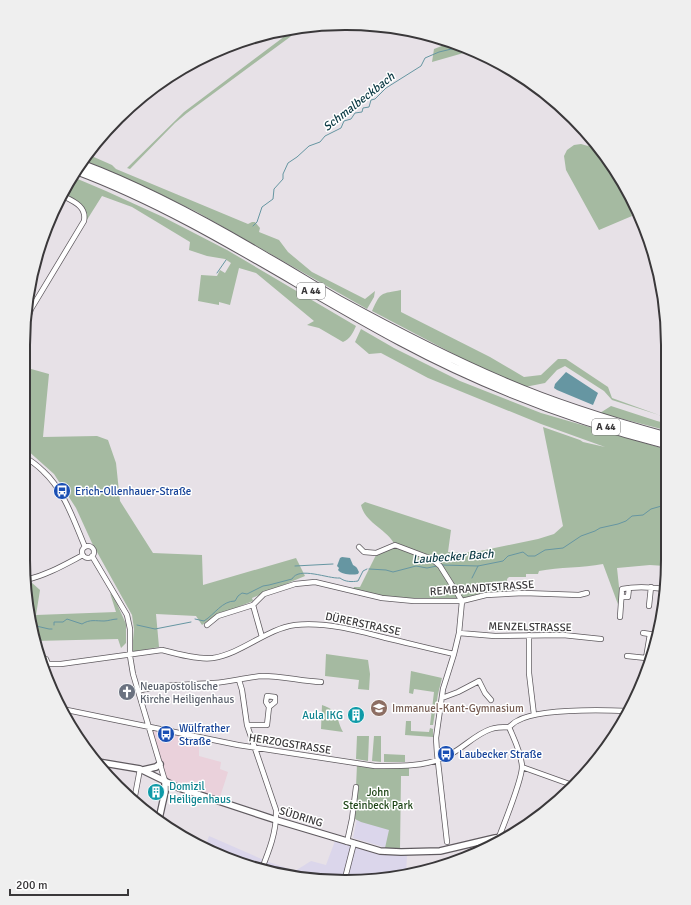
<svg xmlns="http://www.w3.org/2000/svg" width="691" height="905" font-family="Signika,sans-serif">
<rect width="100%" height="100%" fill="#e7e1e7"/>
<path fill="#dbd6eb" d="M357,819L391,830L387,848L353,838Z
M209,836L266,861L295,871L311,861L326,865L335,841L375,853L407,855L406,874L346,882L262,871L205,847Z"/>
<path fill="#ead1db" d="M149,727L199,737V756L221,762L220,769L228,772L220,797L192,789L164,778Z"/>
<path fill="#a5baa1" d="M293,28H299L290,37L187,113L175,123L130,169L127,168L184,112L281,39Z
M452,42L474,50L432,62L434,49Z
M581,144C588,146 595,147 601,152C618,164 625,197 632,216L599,230L566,170L564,156L567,150L574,145Z
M87,154L112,165L116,169L248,224L252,222H255L260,228L259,232L279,240L288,252L312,272L365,299L375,291L374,297L367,309L197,212L154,191L82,161Z
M73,177L106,191L163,217L227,250L356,326C353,333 350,339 343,342L319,328L307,325L314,321L256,273L239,268L230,305L219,302V305L198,301L201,275L217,276L220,270L225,273L231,263L225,259L207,256L189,250L190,242L132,207L102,196L85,223C88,205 76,200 62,193Z
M401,290V312L490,357L524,377L541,375L558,359H566L608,387L612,398L659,415H665V417L659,415L612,400L604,391L565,366L557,370L545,383L525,387L469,362L372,311C381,291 381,294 401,290Z
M361,329L394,348L460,381L541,413L665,449V566L650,565L617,568L620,596L619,607L603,564C582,568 560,567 539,571L538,574H526V577H509L507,579L508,594L462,601L382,598L352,591L354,587H360L376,555L395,545C387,529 365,523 361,505L365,502L451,530L448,552L461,553L480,551L538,539L554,534L563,526L543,427L580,440L583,442L605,447L541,424L428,378L381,353L369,354L355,342Z
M24,367L49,374L43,437L97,436L108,440L116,463L120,501L153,553L202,555L203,585L296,558L305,576L252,598L253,601L223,613L221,612L202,625L196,616L156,614L159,647L132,652L134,629L132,615L92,543L76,508L54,474L26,449L30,396L23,394Z
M611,406L657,421L665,423V430L600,413Z
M31,582L40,590L36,615L116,612L110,593L114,597L126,624V643L121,648L118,639L34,641L26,583Z
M326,654L368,660L370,674L369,690L358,689L359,680L325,676Z
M411,671L442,678L438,694L433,725H430L434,692L414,689L413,694L409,693Z
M322,705C341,712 335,717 343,732L321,729Z
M406,721H411V731L429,732L430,728L433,729V737L405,735Z
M357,736H369L368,761L356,759Z
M374,736H381V762L372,761Z
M384,754L405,755V762H384Z
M357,764L409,765V776H401L400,849L385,848L389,830L361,822L355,819H352L356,787Z"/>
<path fill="#6696a2" d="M566,372L598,393L593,405L557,390L554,388L555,384Z
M342,557L350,558L353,565C357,567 357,568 359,572L358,574C352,575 342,575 338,570L339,568L337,566L340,558Z"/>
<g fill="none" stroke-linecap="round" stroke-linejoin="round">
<path stroke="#6696a2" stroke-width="1" d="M253,226L257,222L262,207L273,199L274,189L283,179V174L288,163L297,157L309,146L320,142L325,136L341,128L344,121L351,119L355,113L362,112L363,108L369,107L371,100L375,99L386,88L421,66L425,58L439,52L464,46
M217,273L226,260
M442,565L478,566L503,561L508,556L523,552L528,556H535L545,550L563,548L581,536L595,531L600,528L618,524L626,521L632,516L643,515L651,509L665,505
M295,566L333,564
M369,569L386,570L393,572L416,566L427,568L437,566
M472,578L478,566
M195,619L204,621C215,614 222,601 235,601L238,596L242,593L247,594L263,586L269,585L292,579C299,566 328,579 340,578C345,582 352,582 358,581L363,571L367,569
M32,625L49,629H52
M54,625V622H63L67,619L82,624C90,619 96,621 104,621C108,621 113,619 117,619
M137,625L155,629L191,622"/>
<g stroke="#605b60" stroke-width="6">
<path id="minor" d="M24,357L26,324L31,309L84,221C87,206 73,201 61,195
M23,412L26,401L23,396
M23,456C30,460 37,465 43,471C64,490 74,521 85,547
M82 552a6 6 0 1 1 12 0a6 6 0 1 1-12 0Z
M359,547L364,552L376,553L395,545L432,559L440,566L462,601L459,633L454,654L443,689L436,738L437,753L447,842
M92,556L127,615L130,629V656L133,674L165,781
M26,580C47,575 64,565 83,555
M622,597H628L629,588
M253,605L262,637
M649,606L651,587
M620,617L622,589C637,586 650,587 665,589
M207,625L218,616L253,605L264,594L295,584L315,582L382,598L414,601H462L486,595L524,593L579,595L587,593
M459,633L495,636L563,635L601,639
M643,633L656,635
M529,635V673L534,715
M627,656L646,658L650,634
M40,657L46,659L48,664
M45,670L48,664H61L162,650C177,654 199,660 213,658C243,653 266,629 295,625C326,622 356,630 386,638C408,643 431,649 454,654
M239,680L242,690L247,725L276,810C277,831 269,851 261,871
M138,691C163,684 188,685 214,683C230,682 246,677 263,676C282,676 301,681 321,682
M442,698L458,692L479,681L485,693L491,700
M62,709L238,745L375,766C397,766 423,767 443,758C461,751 473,735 491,729C497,727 503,727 509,727
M247,725H267L269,707L275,702V697L267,696L266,702L269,707
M509,727C512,725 514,722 517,721C540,708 601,710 628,711
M522,767L575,786
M134,801L140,769
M499,837C504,824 523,777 522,766C521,752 514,739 509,727
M347,842L352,819L356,787
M344,882L354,843"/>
</g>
<g stroke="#605b60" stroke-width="8">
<path id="tertiary" d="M98,762L140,769L179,788L276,820L380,851L401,852L440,851L495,838L503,837
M143,770L156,767L160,764
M159,819L165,792V781"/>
</g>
<g stroke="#605b60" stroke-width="10">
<path id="motorway" d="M80,164C145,188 207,222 266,257C291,271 314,286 339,300C392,329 446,357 502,381C555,404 610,421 665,436
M76,170C191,213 293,284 400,341C484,386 573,420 665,444"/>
</g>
<use href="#minor" stroke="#fff" stroke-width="4.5"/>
<use href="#tertiary" stroke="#fff" stroke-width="5.5"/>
<use href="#motorway" stroke="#fff" stroke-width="8"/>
</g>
<defs>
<g id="bus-disc" transform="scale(0.9)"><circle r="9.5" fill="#1a4fb4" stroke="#fff"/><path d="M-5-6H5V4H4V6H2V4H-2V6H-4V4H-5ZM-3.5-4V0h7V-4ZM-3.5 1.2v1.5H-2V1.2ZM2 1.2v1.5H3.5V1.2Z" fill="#fff"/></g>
<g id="church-disc" transform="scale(0.9)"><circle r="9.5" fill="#6b7280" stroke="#fff"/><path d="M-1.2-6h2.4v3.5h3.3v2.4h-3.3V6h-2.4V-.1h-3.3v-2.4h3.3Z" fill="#fff"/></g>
<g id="school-disc" transform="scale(0.9)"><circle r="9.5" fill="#8d6e63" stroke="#fff"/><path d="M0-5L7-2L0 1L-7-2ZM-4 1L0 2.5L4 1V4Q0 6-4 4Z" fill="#fff"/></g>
<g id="building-disc" transform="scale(0.9)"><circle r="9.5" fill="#0f9aa8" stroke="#fff"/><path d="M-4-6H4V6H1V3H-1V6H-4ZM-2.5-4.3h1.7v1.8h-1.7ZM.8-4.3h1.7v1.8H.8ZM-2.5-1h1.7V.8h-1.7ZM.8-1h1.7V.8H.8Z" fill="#fff"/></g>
</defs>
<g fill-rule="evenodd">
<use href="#bus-disc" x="62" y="491"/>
<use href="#church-disc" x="127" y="692"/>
<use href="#school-disc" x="379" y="708"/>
<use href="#building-disc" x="356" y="715"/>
<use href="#bus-disc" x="166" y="734"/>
<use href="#bus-disc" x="446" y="754"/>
<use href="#building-disc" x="156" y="792"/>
</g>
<g text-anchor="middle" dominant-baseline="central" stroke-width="3" stroke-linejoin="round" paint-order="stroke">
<g fill="#fff" stroke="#757475" stroke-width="1">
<rect x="297" y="283" width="28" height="16" rx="3"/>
<rect x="592" y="419" width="28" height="16" rx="3"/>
</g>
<g font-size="10" font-weight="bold" fill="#3a383a">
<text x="311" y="291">A 44</text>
<text x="606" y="427">A 44</text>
</g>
<g font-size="11" fill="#164399" stroke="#fff" text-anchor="start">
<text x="75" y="491">Erich-Ollenhauer-Straße</text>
<text x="179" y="728">Wülfrather<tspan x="179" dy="13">Straße</tspan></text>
<text x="459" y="754">Laubecker Straße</text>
</g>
<g font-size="11" fill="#3a383a" stroke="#fff">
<text transform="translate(482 588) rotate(-4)">REMBRANDTSTRASSE</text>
<text transform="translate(363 624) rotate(12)">DÜRERSTRASSE</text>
<text transform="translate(530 627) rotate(1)">MENZELSTRASSE</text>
<text transform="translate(290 744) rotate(9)">HERZOGSTRASSE</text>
<text transform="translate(301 817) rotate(17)">SÜDRING</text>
</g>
<g font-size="11" fill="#5b616d" stroke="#fff" text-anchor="start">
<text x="140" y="686">Neuapostolische<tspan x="140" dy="13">Kirche Heiligenhaus</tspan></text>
</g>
<g font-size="11" fill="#785e54" stroke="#fff" text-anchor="start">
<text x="392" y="708">Immanuel-Kant-Gymnasium</text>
</g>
<g font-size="11" fill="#0d838f" stroke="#fff" text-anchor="end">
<text x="343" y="715">Aula IKG</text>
<text x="169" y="786" text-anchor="start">Domizil<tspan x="169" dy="13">Heiligenhaus</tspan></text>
</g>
<g font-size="11" fill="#1d4416" stroke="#fff">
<text x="378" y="792">John<tspan x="378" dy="13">Steinbeck Park</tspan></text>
</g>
<g font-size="12" font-style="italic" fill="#0d3b45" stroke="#fff">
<text transform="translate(359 102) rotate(-38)">Schmalbeckbach</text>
<text transform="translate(453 557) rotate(-4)">Laubecker Bach</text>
</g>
</g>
<path d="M0 0H691V905H0ZM345 30H346A315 315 0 0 1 661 345V560A315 315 0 0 1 346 875H345A315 315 0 0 1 30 560V345A315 315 0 0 1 345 30Z" fill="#efefef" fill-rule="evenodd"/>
<path fill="none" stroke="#3a383a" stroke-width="2" d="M345 30H346A315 315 0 0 1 661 345V560A315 315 0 0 1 346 875H345A315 315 0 0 1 30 560V345A315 315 0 0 1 345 30Z"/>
<path d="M10 889v6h118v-6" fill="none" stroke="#3a383a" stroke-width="2"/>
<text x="16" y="889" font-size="12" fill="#3a383a" stroke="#ffffff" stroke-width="3" paint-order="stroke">200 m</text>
</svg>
